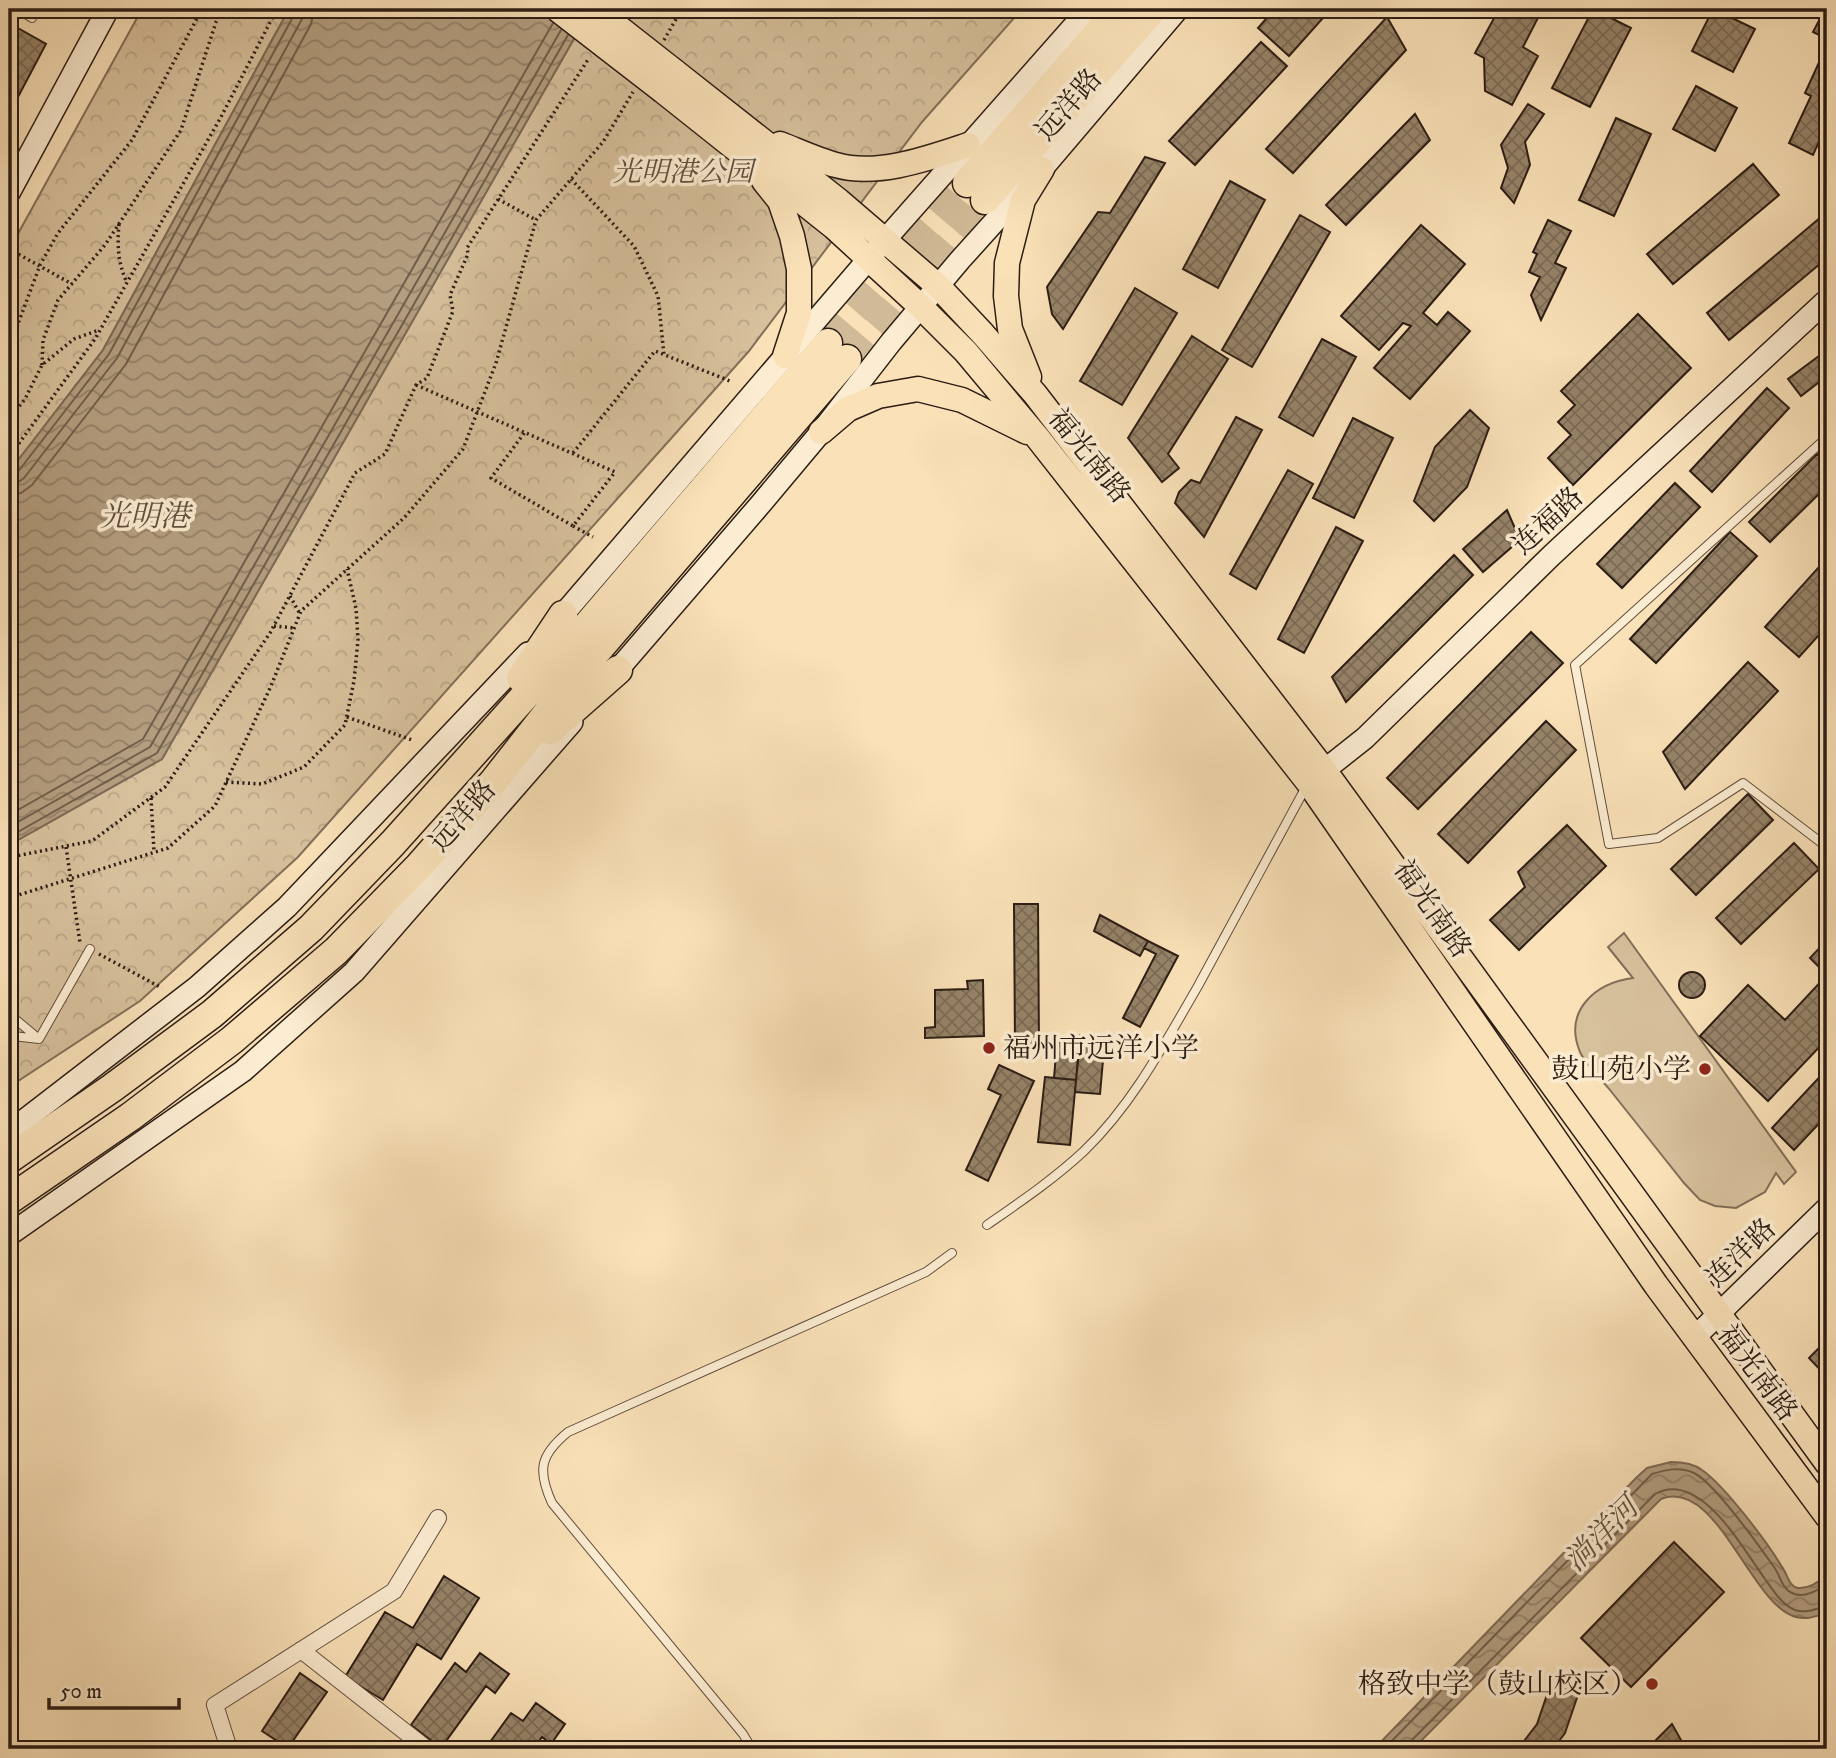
<svg xmlns="http://www.w3.org/2000/svg" width="1836" height="1758" font-family="'IM FELL DW Pica','Noto Serif SC',serif">
<defs>
<pattern id="park-crowns" width="20" height="18" patternUnits="userSpaceOnUse" patternTransform="scale(1.75)"><rect width="20" height="18" fill="#d7c09c"/><path d="M2 6a3 3 0 1 1 6 0M12 15a3 3 0 1 1 6 0" fill="none" stroke="#b9a586"/></pattern>
<pattern id="water-waves" width="16" height="10" patternUnits="userSpaceOnUse" patternTransform="scale(1.75)"><rect width="16" height="10" fill="#b49e80"/><path d="M0 5q4-4 8 0t8 0" fill="none" stroke="#938068"/></pattern>
<pattern id="building-cross-hatch" width="8" height="8" patternUnits="userSpaceOnUse" patternTransform="scale(1.75)"><rect width="8" height="8" fill="#978369"/><path d="M0 0l8 8M0 8l8-8" fill="none" stroke="#7b6b55"/></pattern>
</defs>
<rect width="100%" height="100%" fill="#fae1b8"/>
<filter id="stains"><feTurbulence type="fractalNoise" baseFrequency=".00286" numOctaves="4"/><feColorMatrix values="0 0 0 0 .2 0 0 0 0 .09 0 0 0 0 .02 0 0 0 .5 -.17"/></filter>
<radialGradient id="worn" r=".72"><stop offset=".6" stop-color="#630" stop-opacity="0"/><stop offset="1" stop-color="#630" stop-opacity=".3"/></radialGradient>
<path fill="#d7c09c" stroke="#826e58" stroke-width="2" d="M1624,933L1796,1172L1784,1184L1776,1173L1765,1192L1736,1208L1715,1206L1700,1200L1684,1183C1659,1152 1635,1121 1610,1090C1601,1079 1586,1065 1580,1052C1563,1011 1595,983 1633,978L1608,947Z"/>
<path fill="url(#park-crowns)" stroke="#826e58" stroke-width="2" d="M142,9H289L103,350L9,472V250Z
M591,9H1022L922,122L749,351L298,857L140,1001L9,1087V845L162,759Z"/>
<path fill="url(#water-waves)" stroke="#7e6a55" stroke-width="2" d="M289,9H591L162,759L9,845V472L103,350Z
M1671,1462C1682,1462 1693,1463 1702,1470C1724,1485 1768,1543 1782,1567C1787,1573 1789,1587 1798,1588C1808,1589 1820,1581 1827,1575V1613C1816,1616 1807,1620 1796,1617C1751,1606 1717,1477 1661,1499L1413,1749H1374L1636,1478L1647,1468Z"/>
<g fill="none" stroke-linecap="round" stroke-linejoin="round">
<path stroke="#705e4a" stroke-width="2" d="M9,476L17,473L109,354L294,15L295,9
M9,484L17,483L24,478L117,358L302,19L304,9
M9,495L21,493L32,485L126,364L311,24L314,9
M9,815L143,739L553,23
M9,827L150,747L561,30
M9,837L157,753L568,35
M1384,1749L1652,1474C1665,1470 1680,1466 1694,1473C1715,1483 1759,1546 1774,1567C1780,1575 1782,1589 1792,1593C1804,1599 1818,1590 1827,1584
M1408,1749L1411,1741L1655,1494C1700,1469 1743,1549 1765,1579C1773,1590 1782,1605 1795,1610C1807,1614 1817,1608 1827,1606"/>
</g>
<path fill="url(#building-cross-hatch)" stroke="#2c1d14" stroke-width="2" d="M1275,9H1331L1289,56L1258,28Z
M1499,9L1542,10L1523,47L1538,56L1512,105L1485,91L1484,58L1475,53Z
M1593,9L1631,28L1590,107L1552,88Z
M1713,9L1755,29L1733,72L1692,51Z
M1825,9H1827V39L1813,32Z
M1387,17L1406,50L1293,173L1266,149Z
M9,23L46,44L9,114Z
M1261,42L1287,66L1195,165L1169,141Z
M1827,45V124L1813,155L1789,143L1811,96L1805,93Z
M1696,86L1737,108L1715,151L1673,129Z
M1528,104L1544,114L1525,142L1530,165L1514,203L1501,188L1508,168L1501,145Z
M1415,114L1430,140L1346,225L1326,205Z
M1616,118L1651,134L1614,216L1579,200Z
M1145,157L1165,163L1063,329L1052,314L1047,287L1098,212L1110,213Z
M1753,164L1779,195L1673,284L1647,254Z
M1230,181L1265,200L1218,288L1183,269Z
M1827,212V258L1729,340L1707,313Z
M1300,215L1330,232L1252,367L1222,350Z
M1548,220L1571,231L1555,263L1566,268L1541,320L1531,295L1540,277L1529,272L1537,254L1533,252Z
M1421,225L1465,264L1423,313L1437,325L1448,312L1470,331L1410,399L1374,368L1411,326L1403,323L1379,350L1341,316Z
M1135,288L1177,313L1122,405L1080,381Z
M1638,314L1691,368L1573,485L1548,458L1571,435L1558,422L1575,405L1561,391Z
M1192,336L1228,359L1168,454L1179,468L1162,482L1128,438Z
M1322,339L1356,357L1313,436L1279,417Z
M1827,350V376L1801,396L1788,379Z
M1767,388L1789,408L1712,492L1690,471Z
M1470,410L1489,428L1467,487L1434,521L1414,501L1435,447Z
M1236,417L1262,430L1204,537L1175,503L1179,492L1191,480L1200,483Z
M1353,418L1393,438L1354,518L1313,498Z
M1817,454L1827,464V486L1770,542L1749,522Z
M1288,470L1313,484L1256,589L1230,574Z
M1675,483L1700,507L1622,588L1597,564Z
M1507,510L1520,540L1483,572L1463,549Z
M1336,527L1363,541L1304,653L1278,639Z
M1730,532L1757,556L1656,663L1630,639Z
M1454,555L1473,575L1346,702L1332,677Z
M1827,558V626L1799,657L1765,627Z
M1531,632L1563,663L1418,809L1387,778Z
M1748,662L1778,691L1685,789L1663,752Z
M1546,721L1576,750L1468,863L1438,834Z
M1748,794L1773,820L1696,895L1671,869Z
M1567,825L1606,866L1519,950L1490,920L1525,887L1518,872Z
M1794,843L1819,869L1741,944L1716,918Z
M1014,904H1038L1039,1046H1015Z
M1100,915L1148,941L1140,956L1094,931Z
M1827,940V1043L1825,1041L1768,1101L1700,1036L1748,985L1785,1020L1827,975L1810,958Z
M1148,941L1178,956L1140,1027L1123,1018L1156,954L1144,948Z
M1679 985a13 13 0 1 1 26 0a13 13 0 1 1-26 0Z
M983,980L984,1036L925,1038V1028L935,1027V990L968,989L967,981Z
M1080,1035L1105,1038L1100,1094L1075,1092Z
M1057,1042L1080,1044L1076,1080L1054,1078Z
M999,1065L1034,1081L988,1181L966,1170L1001,1095L988,1089Z
M1827,1069V1115L1794,1150L1772,1128Z
M1045,1077L1076,1080L1070,1145L1038,1142Z
M1827,1340V1377L1809,1358Z
M1674,1542L1724,1592L1631,1687L1581,1638Z
M444,1576L479,1598L441,1659L417,1644L383,1700L345,1677L385,1612L413,1628Z
M480,1653L509,1674L495,1693L486,1686L441,1748L411,1725L455,1663L466,1672Z
M300,1673L327,1692L290,1745L296,1749H274L277,1741L262,1731Z
M1582,1683L1565,1733L1553,1749H1518L1537,1724L1550,1686Z
M536,1703L565,1724L551,1744L542,1737L533,1749H485L511,1713L523,1721Z
M1672,1724L1686,1749H1647Z"/>
<g fill="none" stroke-linecap="round" stroke-linejoin="round">
<path stroke="#d1ba97" stroke-width="28" stroke-dasharray="28 14" stroke-linecap="butt" d="M828,343L967,183
M847,359L985,200"/>
<g stroke="#604e3d" stroke-width="10">
<path id="lane" d="M18,9L32,18
M1827,443L1824,440L1575,665L1609,844L1658,838L1743,783L1827,847
M9,1014L39,1039
M9,1040L13,1036L39,1039L90,949
M987,1225C1020,1202 1054,1179 1084,1151C1132,1105 1165,1043 1198,986C1235,919 1271,852 1307,785
M752,1749L743,1734L552,1503C537,1470 540,1455 568,1432L926,1272L952,1253"/>
</g>
<g stroke="#604e3d" stroke-width="18">
<path id="street" d="M301,1650L427,1749
M229,1749L215,1705L394,1591L438,1518"/>
</g>
<g stroke="#2c1d14" stroke-width="24">
<path id="secondary" d="M9,193L108,9
M555,624L884,241L1089,9
M609,680L759,506L821,432L891,342L960,260L1042,169L1178,9
M1312,780L1365,738L1552,555L1827,300
M9,1132L197,987L287,907L528,653
M9,1235L243,1071L354,972L572,722
M1694,1338L1827,1208"/>
</g>
<g stroke="#2c1d14" stroke-width="27">
<path id="primary" d="M674,71L839,201L938,286L983,334L1035,394L1324,770L1827,1463
M663,91L834,227L921,307L966,352L1037,437L1308,782L1656,1285L1827,1516
M780,144C798,151 817,160 836,165C877,177 929,158 968,145
M764,181L780,201L792,236L799,269V313L785,356
M1029,377L1010,329L1006,296L1007,263L1023,200L1042,169
M821,432L848,409L878,396L918,389L962,400L1027,432"/>
</g>
<g stroke="#2c1d14" stroke-width="31">
<path id="highway" d="M967,183L1119,9
M985,200L1153,9
M521,678L563,615
M550,730L618,670
M9,1159L112,1088L212,1014L311,928L393,843L567,649L828,343
M9,1200L130,1117L232,1040L336,951L419,866L494,781L585,665L847,359"/>
</g>
<path stroke="#2c1d14" stroke-width="3.5" stroke-dasharray="2 3.5" stroke-linecap="butt" d="M664,40L682,9
M571,179L634,246L658,296L664,355
M498,199L536,220
M119,224C117,246 118,263 127,283
M9,249L72,284
M9,348L40,265L58,233L132,140L202,9
M42,365L43,340L58,300L105,245L181,130L216,22L223,9
M416,385L615,472L573,526L491,478L525,432
M9,419L25,399L42,365L74,339L99,330
M573,453L655,351L730,381
M9,457L95,339L221,117L277,9
M573,526L593,537
M290,596L300,614
M274,626L294,628
M347,717L412,740
M226,782L262,784L304,767L345,725L354,681L358,640L356,608L347,569
M151,798L154,852
M66,847L80,943
M9,861L16,856L92,841L165,787L270,633L355,473L385,454L416,385L427,378L453,311L450,295L468,254L467,248L589,58
M9,898L168,848L215,806L271,686L301,611L404,518L463,449L496,363L536,220L603,142L633,92
M99,954L162,988"/>
<use href="#lane" stroke="#fcecd1" stroke-width="8"/>
<use href="#street" stroke="#fcecd1" stroke-width="16"/>
<use href="#secondary" stroke="#fcecd1" stroke-width="21"/>
<use href="#primary" stroke="#fae1b8" stroke-width="24"/>
<use href="#highway" stroke="#fae1b8" stroke-width="28"/>
<g stroke="#2c1d14" stroke-width="27" stroke-linecap="butt">
<path id="primary-bridge" d="M557,9L663,91
M595,9L674,71"/>
</g>
<use href="#primary-bridge" stroke="#fae1b8" stroke-width="24"/>
</g>
<g fill="#8f2418" stroke="#fcecd1" stroke-width="2.5">
<circle cx="989" cy="1048" r="7"/>
<circle cx="1705" cy="1069" r="7"/>
<circle cx="1652" cy="1684" r="7"/>
</g>
<g text-anchor="middle" dominant-baseline="central" stroke-width="7" stroke-linejoin="round" paint-order="stroke">
<g font-size="28" fill="#2c1d14" stroke="#fcecd1">
<text transform="translate(1069 105) rotate(-49)">远洋路</text>
<text transform="translate(1089 456) rotate(51)">福光南路</text>
<text transform="translate(1548 521) rotate(-43)">连福路</text>
<text transform="translate(463 816) rotate(-49)">远洋路</text>
<text transform="translate(1432 909) rotate(55)">福光南路</text>
<text transform="translate(1741 1253) rotate(-44)">连洋路</text>
<text transform="translate(1757 1373) rotate(53)">福光南路</text>
</g>
<g font-size="28" font-style="italic" fill="#5f4e3d" stroke="#fcecd1">
<text x="683" y="172">光明港公园</text>
</g>
<g font-size="28" fill="#2c1d14" stroke="#fcecd1" text-anchor="end">
<text x="1003" y="1048" text-anchor="start">福州市远洋小学</text>
<text x="1691" y="1069">鼓山苑小学</text>
<text x="1638" y="1684">格致中学（鼓山校区）</text>
</g>
<g font-size="30" font-style="italic" fill="#62513f" stroke="#fcecd1">
<text x="145" y="517">光明港</text>
<text transform="translate(1602 1535) rotate(-45)">淌洋河</text>
</g>
</g>
<rect width="1836" height="1758" fill="none" stroke="#fae1b8" stroke-width="35"/>
<rect x="10" y="10" width="1815" height="1737" fill="none" stroke="#2c1d14" stroke-width="3.5"/>
<rect x="18" y="18" width="1801" height="1723" fill="none" stroke="#2c1d14" stroke-width="2"/>
<path d="M49 1698v10h130v-10" fill="none" stroke="#2c1d14" stroke-width="3.5"/>
<text x="60" y="1698" font-size="21" fill="#2c1d14" stroke="#fcecd1" stroke-width="5" paint-order="stroke">50 m</text>
<rect width="100%" height="100%" filter="url(#stains)"/>
<rect width="100%" height="100%" fill="url(#worn)"/>
</svg>
